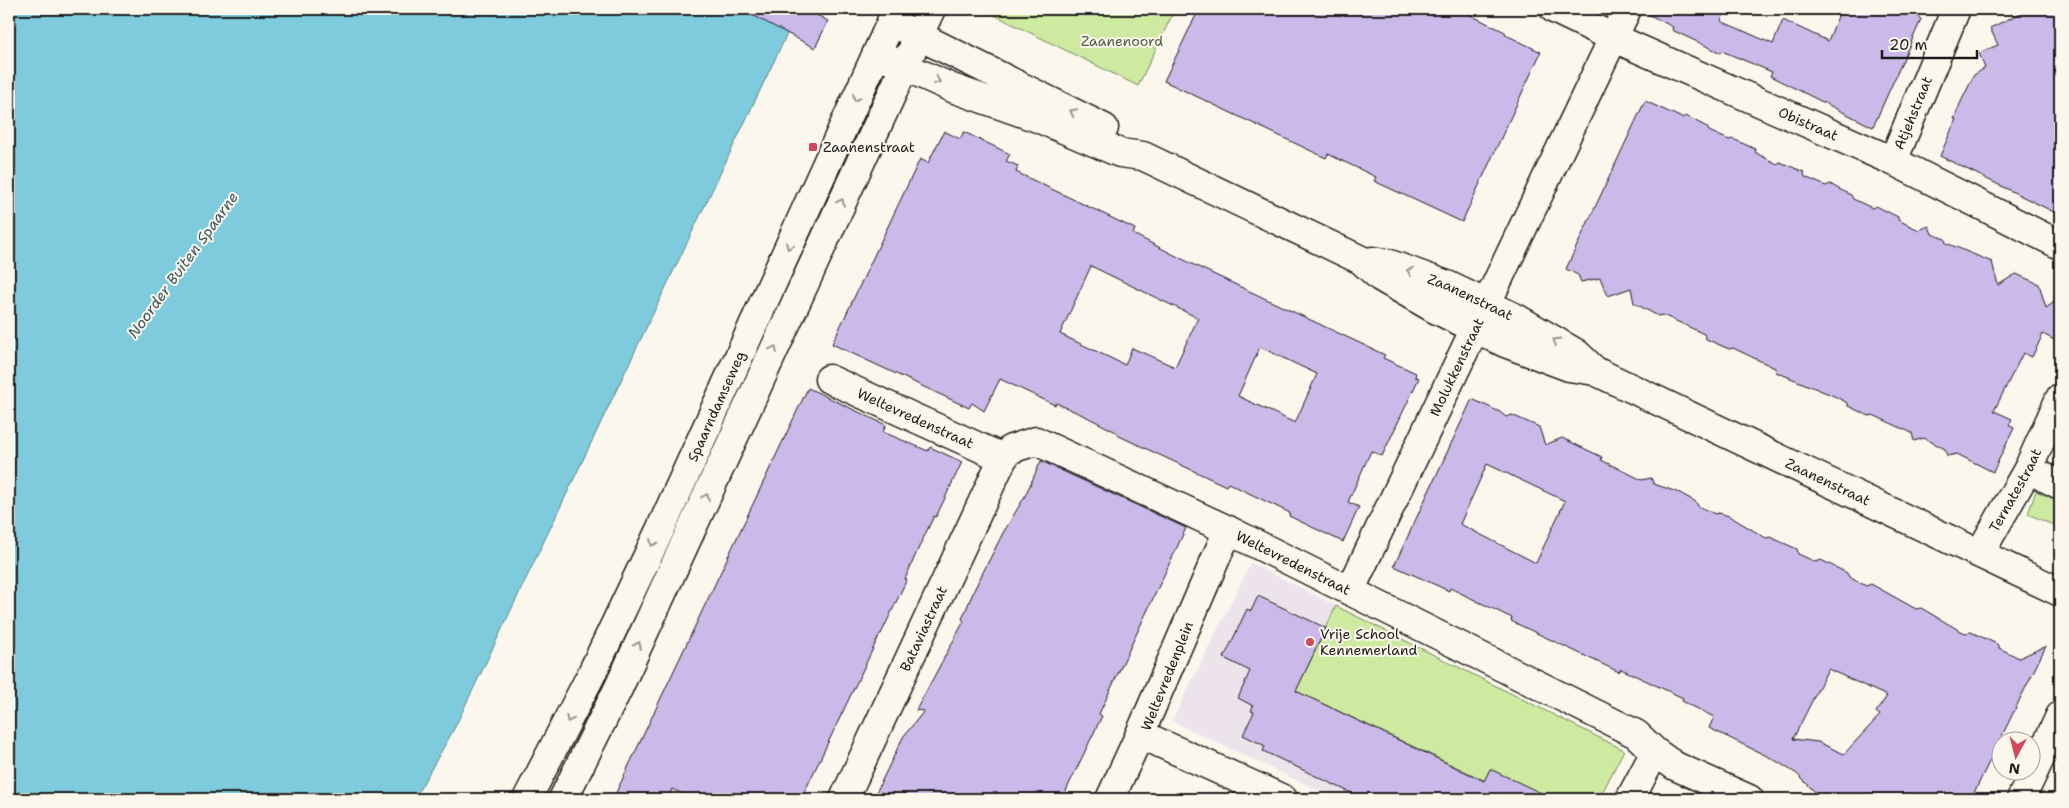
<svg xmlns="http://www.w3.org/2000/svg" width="2069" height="808" font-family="'Shantell Sans',sans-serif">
<rect width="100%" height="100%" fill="#fbf7ec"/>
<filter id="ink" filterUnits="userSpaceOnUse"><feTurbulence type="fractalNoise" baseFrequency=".02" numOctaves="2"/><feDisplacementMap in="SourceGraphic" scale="10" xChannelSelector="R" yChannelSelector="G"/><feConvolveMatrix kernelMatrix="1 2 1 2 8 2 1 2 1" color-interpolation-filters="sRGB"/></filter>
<g filter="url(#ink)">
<path fill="#ede4eb" d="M1251,563L1624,750L1600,799H1336L1172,721Z"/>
<path fill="#ceeaa0" stroke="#75835e" d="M987,9H1175L1138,86L986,11Z
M2036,491L2060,502V528L2028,514Z
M1336,606L1624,750L1599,799H1518L1524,787L1492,771L1484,780L1296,691Z"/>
<path fill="#7fcbde" stroke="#578590" d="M9,9H799L454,729L414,799H9Z"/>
<path fill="#cbb9ea" stroke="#1c1c1c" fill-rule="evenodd" d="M741,9H806L828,21L815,48Z
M1199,9H1458L1505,32L1506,35L1541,52L1462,222L1374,181L1376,177L1328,154L1326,158L1164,81Z
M1642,9H1726L1721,21L1773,44L1783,20L1828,41L1841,9H1914L1921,20L1873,127L1770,76L1772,72L1722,51L1721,53L1672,30L1673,27L1642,11Z
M2029,9H2060V215L1940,156L1956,119H1954L1960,104L1974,75L1985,68L1979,53L1998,45L1990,28Z
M1645,101L1682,118L1686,116L1707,127L1709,131L1729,140L1733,139L1755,149L1756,153L1777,164L1780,162L1804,172L1805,177L1826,186L1830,184L1839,189L1851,195L1853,199L1872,208L1876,206L1898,217V220L1919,230L1929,226L1932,234L1945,239L1946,243L1992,262L1998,285L2016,274L2039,284L2046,308L2060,298V343L2043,334L2032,357L2023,353L1994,411L2012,419L2009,425L2014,428L1993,472L1957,454L1947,456L1945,449L1924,438L1914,441L1912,433L1873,415L1869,416L1848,406L1846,402L1834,396L1776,372L1775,368L1733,348L1729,349L1706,339L1704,334L1663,315L1658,316L1634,303L1631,288L1608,296L1600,278L1581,282L1578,275L1566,269Z
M944,131L960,139L964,132L1010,154L1006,161L1018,166L1016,172L1135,229L1133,234L1196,266L1385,355L1383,358L1416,373L1415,377L1419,378L1382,456L1371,451L1348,502L1359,507L1343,542L1289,516L1290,513L1228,483L1226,486L1117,435L1118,433L1087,417L1056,403L1055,405L1000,379L984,411L972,403L969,408L832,344L920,159L928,163ZM1091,266L1198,318L1175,367L1132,348L1125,365L1060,334ZM1260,347L1317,374L1295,423L1238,396Z
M808,388L886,425L883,432L928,451L930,447L962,462L936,517L934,516L919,547L905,579H907L881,634H880L801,799H693L672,789L668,799H613Z
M1472,399L1500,412L1506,417L1512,415L1539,427L1545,445L1562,438L1602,457L1601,460L1642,480L1651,478L1654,484L1680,493L1696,502L1698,506L1715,514L1719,513L1729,516L1766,538L1770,537L1797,549L1798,554L1816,562L1821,560L1847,573L1849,577L1866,586L1871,584L1916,609L1921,608L1957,629L1965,633L1971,632L1997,644L1999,648L2019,658L2046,646L1971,799H1822L1797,774L1773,759L1709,728L1714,717L1682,701L1683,698L1621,669L1619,672L1511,621L1512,618L1450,588L1449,591L1394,566ZM1487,464L1565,501L1536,563L1460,524ZM1828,669L1887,696L1876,712L1880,715L1844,754L1818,742L1793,739Z
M1041,461L1186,528L1099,714L1102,716L1062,799H873L903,737L924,711L916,710L964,621L962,619L975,588L1003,533L1025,496Z
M1258,596L1326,628L1296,691L1484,781L1490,769L1554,799H1364L1263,751L1265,746L1243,735L1254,712L1251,711L1253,706L1238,698L1250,671L1224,658L1247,609L1251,611Z"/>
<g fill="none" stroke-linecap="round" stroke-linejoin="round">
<g stroke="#1c1c1c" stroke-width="31">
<g id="minor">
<path id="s1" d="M1554,9L1614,38L1893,161L2060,245"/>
<path id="s2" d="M1893,161L1956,9"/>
<path id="s3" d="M829,379L1003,458L1011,449L1036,441L1228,530L1636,734L1655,752L1675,766L1749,799"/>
<path d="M2028,469L2060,485"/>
<path d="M1228,530L1140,734L1283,799"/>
<path id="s4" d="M1980,553L2028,469L2060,398"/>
<path id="s5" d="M1350,591L1627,9"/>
<path id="s6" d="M844,799L1003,458"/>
<path d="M1110,799L1140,734"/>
<path d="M1630,799L1655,752"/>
<path d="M2021,799L2060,716"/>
</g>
</g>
<g stroke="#1c1c1c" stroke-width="31">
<g id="tertiary">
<path d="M891,22L1104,128"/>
<path d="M877,54L952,88L1040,119L1120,153L1143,156L1361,260L1380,277L1435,309L1505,343L1569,367L1595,371"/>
<path id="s7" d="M1372,261L1387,263L1447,285L1518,319L1576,353L1595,371L2060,592"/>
</g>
</g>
<g stroke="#1c1c1c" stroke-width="31">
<g id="secondary">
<path id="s8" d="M527,799L591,675L660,530L897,9"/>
<path d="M563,799L618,689L931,9"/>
</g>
</g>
<use href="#minor" stroke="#fbf7ec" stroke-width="28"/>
<use href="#tertiary" stroke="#fbf7ec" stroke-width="28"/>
<use href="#secondary" stroke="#fbf7ec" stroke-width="28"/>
</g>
<defs><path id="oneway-chevron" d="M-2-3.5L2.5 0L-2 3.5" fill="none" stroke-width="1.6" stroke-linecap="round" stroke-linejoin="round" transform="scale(1.25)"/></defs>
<g stroke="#97948e">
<use href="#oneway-chevron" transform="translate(937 81) rotate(25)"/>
<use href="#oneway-chevron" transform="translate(856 98) rotate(115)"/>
<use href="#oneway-chevron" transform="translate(1073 112) rotate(-153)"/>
<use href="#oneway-chevron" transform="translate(841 202) rotate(-65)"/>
<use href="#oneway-chevron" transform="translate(789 246) rotate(115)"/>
<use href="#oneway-chevron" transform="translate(1410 271) rotate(-160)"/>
<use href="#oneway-chevron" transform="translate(1556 341) rotate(-149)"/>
<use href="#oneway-chevron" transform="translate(774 349) rotate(-65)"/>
<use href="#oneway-chevron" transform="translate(706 497) rotate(-65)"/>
<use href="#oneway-chevron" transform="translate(653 543) rotate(115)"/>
<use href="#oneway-chevron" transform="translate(638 645) rotate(-65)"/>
<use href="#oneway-chevron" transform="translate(569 719) rotate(116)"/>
</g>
</g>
<g fill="#d1495b" stroke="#fbf7ec" stroke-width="2">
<rect x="808" y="142" width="10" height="10" rx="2.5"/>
<circle cx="1310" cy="642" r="5"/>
</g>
<g text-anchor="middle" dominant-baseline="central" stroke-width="4" stroke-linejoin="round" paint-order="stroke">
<g font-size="14" fill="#515a44" stroke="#fbf7ec">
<text x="1122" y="41">Zaanenoord</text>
</g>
<g font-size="14" fill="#1c1c1c" stroke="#fbf7ec">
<text stroke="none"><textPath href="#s2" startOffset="52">Atjehstraat</textPath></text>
<text stroke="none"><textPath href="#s1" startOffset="279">Obistraat</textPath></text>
<text stroke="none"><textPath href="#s7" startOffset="105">Zaanenstraat</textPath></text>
<text stroke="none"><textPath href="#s5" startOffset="248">Molukkenstraat</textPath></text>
<text stroke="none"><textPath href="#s8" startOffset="436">Spaarndamseweg</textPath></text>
<text stroke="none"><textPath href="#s3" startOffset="95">Weltevredenstraat</textPath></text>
<text stroke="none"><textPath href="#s7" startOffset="509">Zaanenstraat</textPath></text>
<text stroke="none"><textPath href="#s4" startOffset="72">Ternatestraat</textPath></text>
<text stroke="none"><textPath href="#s3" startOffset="514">Weltevredenstraat</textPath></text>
<text stroke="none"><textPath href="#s6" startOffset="188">Bataviastraat</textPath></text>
<text transform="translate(1167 676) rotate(-68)">Weltevredenplein</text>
</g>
<g font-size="14" fill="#1c1c1c" stroke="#fbf7ec" text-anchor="start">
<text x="823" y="147">Zaanenstraat</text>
<text x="1320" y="634">Vrije School<tspan x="1320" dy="16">Kennemerland</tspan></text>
</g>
<g font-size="15" font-style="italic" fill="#3f5960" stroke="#fbf7ec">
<text transform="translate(183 265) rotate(-54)">Noorder Buiten Spaarne</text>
</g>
</g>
<rect width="2069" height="808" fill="none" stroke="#fbf7ec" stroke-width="30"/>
<rect x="15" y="15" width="2039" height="778" fill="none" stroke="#1c1c1c" stroke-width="2" filter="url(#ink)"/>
<g transform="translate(2016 756) rotate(187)"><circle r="24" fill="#fbf7ec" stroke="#a29f99"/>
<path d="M0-4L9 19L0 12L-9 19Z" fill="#d1495b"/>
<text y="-8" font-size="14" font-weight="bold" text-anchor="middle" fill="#1c1c1c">N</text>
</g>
<path d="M1882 50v8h95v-8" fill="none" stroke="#1c1c1c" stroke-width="2.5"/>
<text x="1889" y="50" font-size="15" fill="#1c1c1c" stroke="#fbf7ec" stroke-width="4" paint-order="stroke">20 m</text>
</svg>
